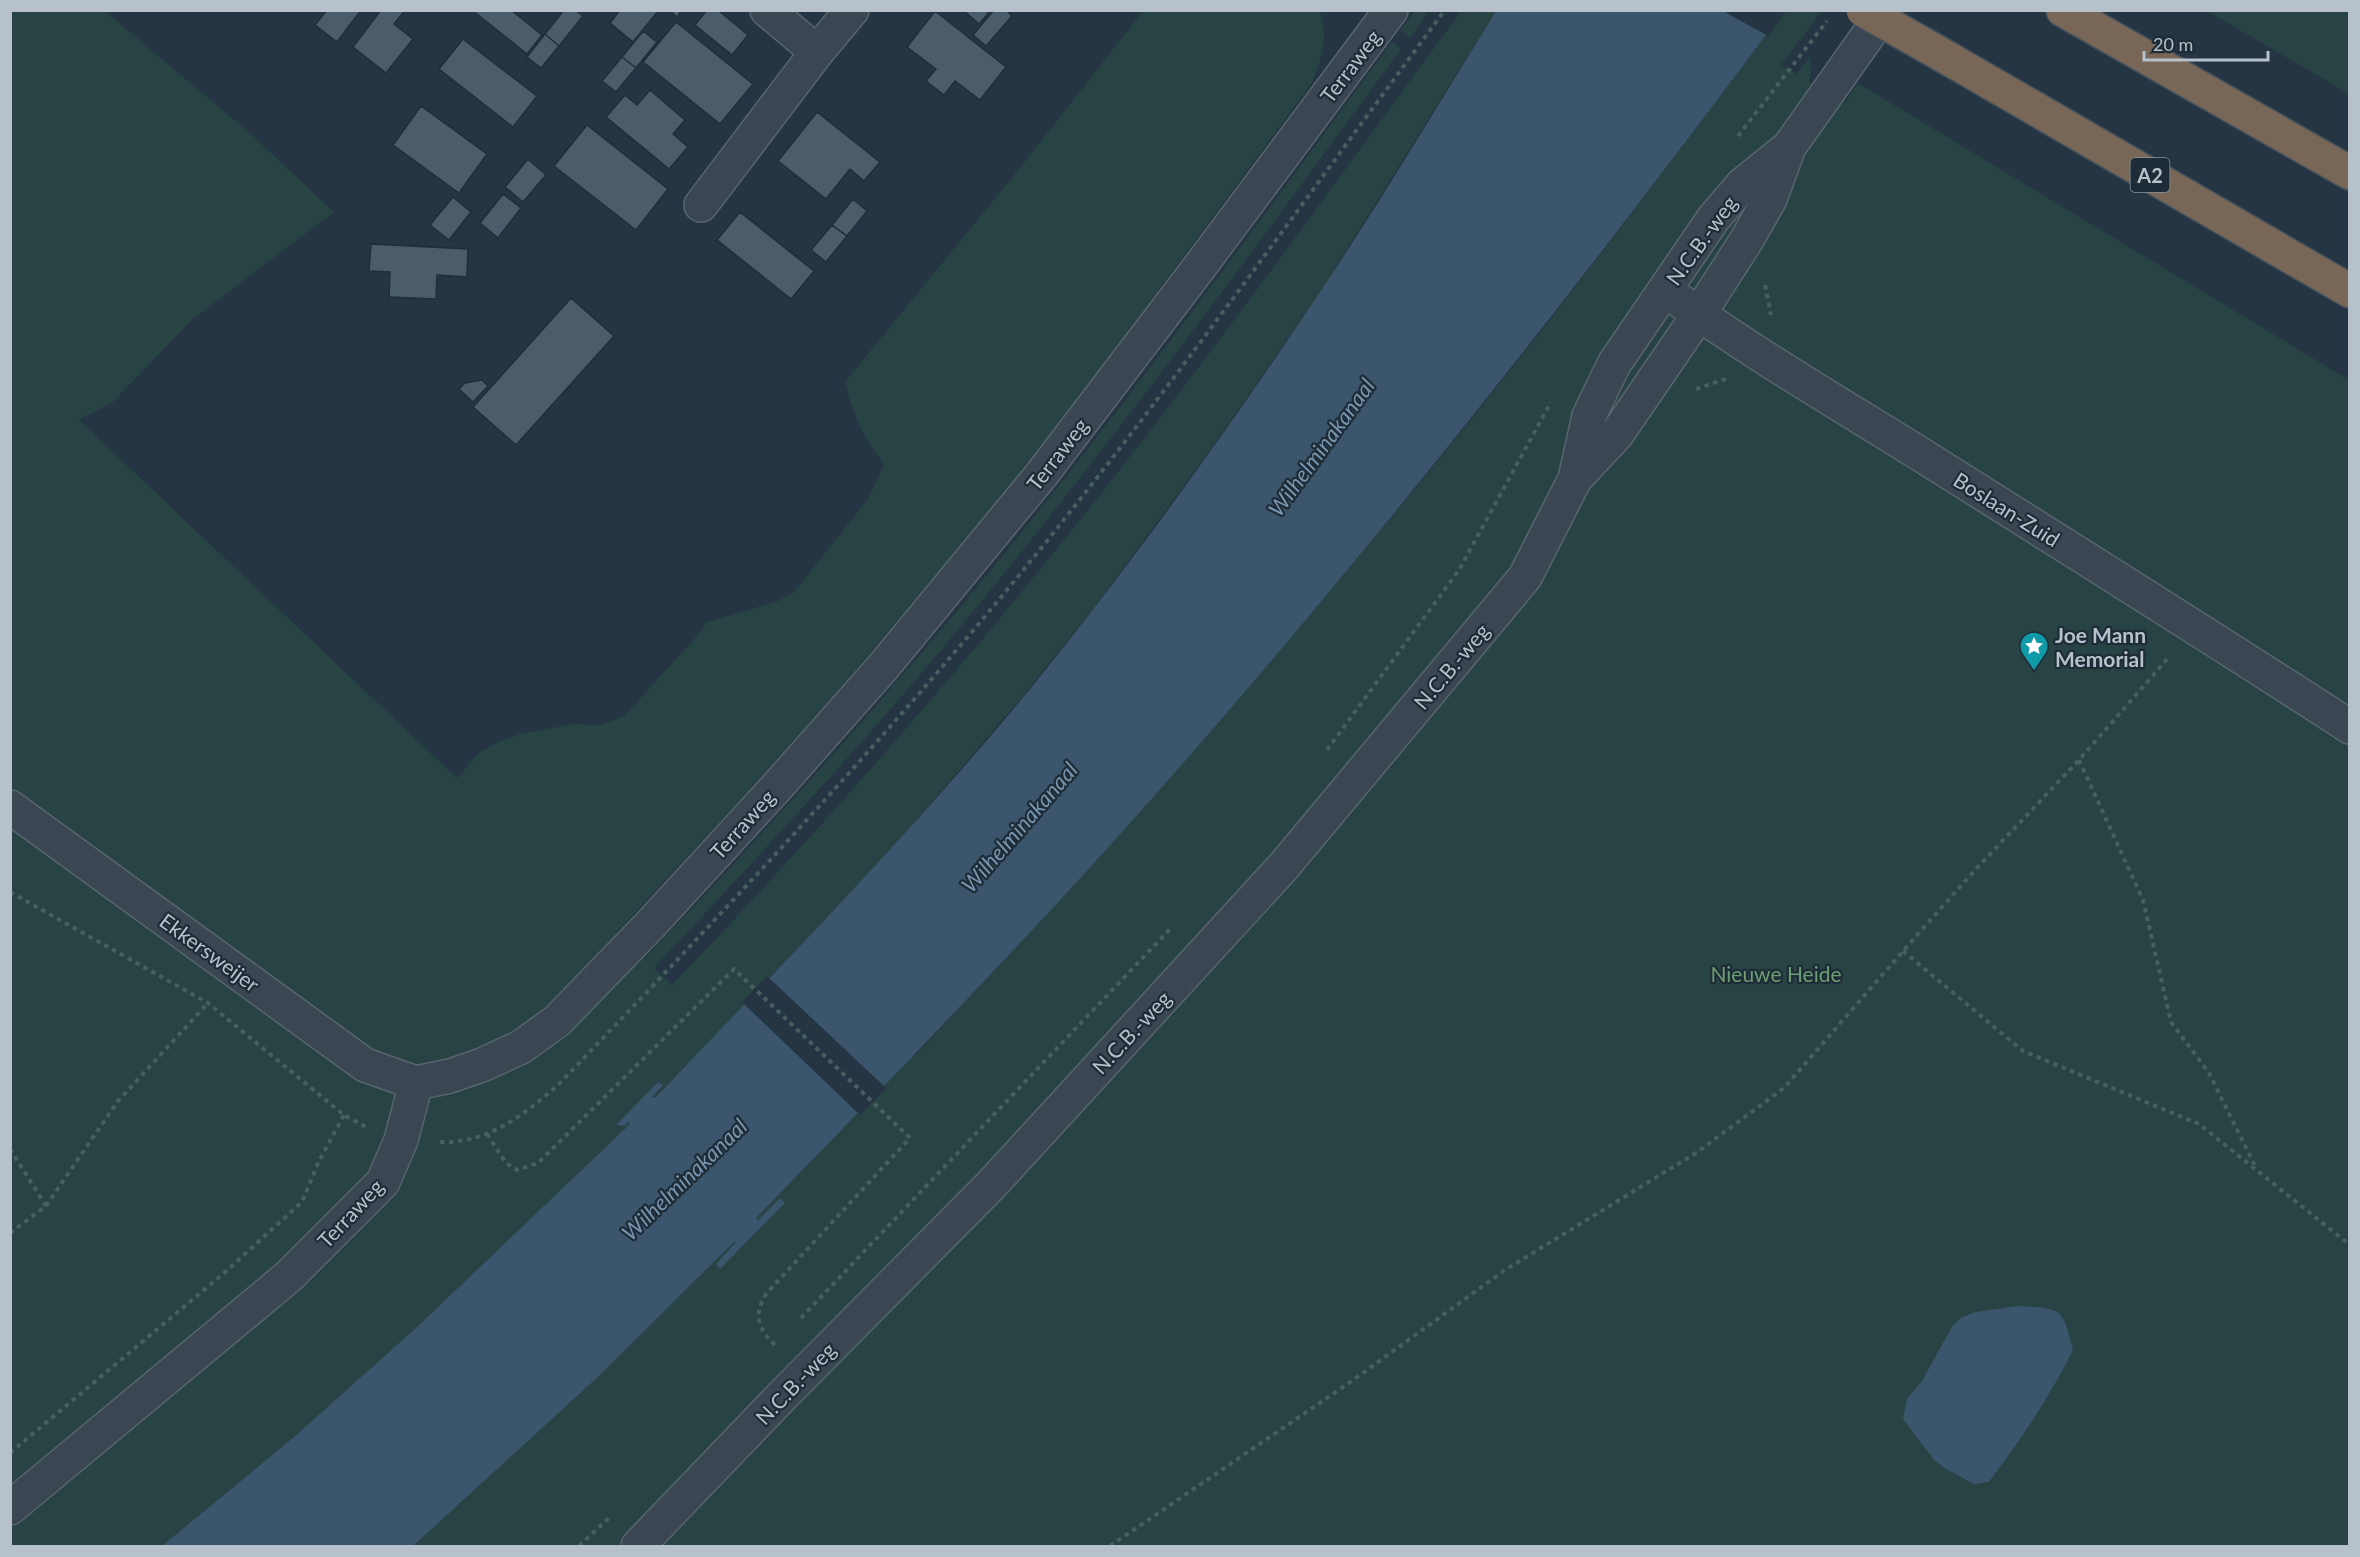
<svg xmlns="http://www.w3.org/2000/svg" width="2360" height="1557" font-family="Lato,sans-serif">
<rect width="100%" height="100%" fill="#253543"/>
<path fill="#274343" d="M10,11H105L252,135L334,212L193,319L112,403L79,420L457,778L480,752L500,741L523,733L575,724L600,725L624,716L705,627L704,623L778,601L795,591L868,499L884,464C862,436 854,417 845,382L1019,169L1143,11H1320C1329,40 1322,55 1312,83L1057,427L971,533L855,671L756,783L617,932L644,959C769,828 890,694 1004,554C1139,388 1264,214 1392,42L1401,49C1247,259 1094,469 926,668C838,771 746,870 654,968L672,985C823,827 967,663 1103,491C1227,334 1343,172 1461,11H1496L1321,291L1211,449L1093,609L1021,698L891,850L719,1031L915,1055C969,997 1025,939 1078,880C1204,740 1328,596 1447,449C1563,306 1673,158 1784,11H1822L1781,65L1797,74L1810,56L1811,72L1809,81L1845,102L1858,83L2349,380V1546H11Z
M1415,11H1429L1410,38L1400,31Z
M2207,11H2349V94Z"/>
<path fill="#3a556c" d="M1496,11H1784C1560,311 1328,607 1075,884C971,997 863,1108 756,1218L758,1220L780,1198L785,1203L720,1269L716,1264L736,1242L735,1241L600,1375L413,1546H162L294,1437L416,1328L630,1124L628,1122L624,1126L616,1125L658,1082L663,1085L652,1097L655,1098C806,939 961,783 1094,608C1173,506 1248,400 1320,292C1381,201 1438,105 1496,11Z
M2018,1306C2062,1308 2063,1308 2073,1350C2050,1397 2020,1440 1989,1482L1974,1484L1946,1469L1934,1460L1903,1419L1907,1399L1922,1381L1953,1325L1962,1317L1976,1312Z"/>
<path fill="#253543" d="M1787,10L1768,36L1723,11V10Z
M767,976L886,1088L860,1115L742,1002Z"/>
<path fill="#4b5d6b" stroke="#202e39" stroke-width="1.5" d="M327,10H361L337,42L315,25Z
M381,10H405L394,24L413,39L386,73L353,47Z
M472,10H511L542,35L527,54Z
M564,10H575L583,16L559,46L545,34Z
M620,10H659L633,42L610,23Z
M669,10H682L677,17Z
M707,10H718L748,35L732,55L695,25Z
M963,10H991L979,24Z
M994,10H1006L1012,16L986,46L973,35Z
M935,11L1006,67L980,100L955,81L944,95L926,81L936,69L907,47Z
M676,22L753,84L720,124L643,62Z
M643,31L657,42L636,68L622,57Z
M545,34L559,46L541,68L527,57Z
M463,39L537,96L513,127L439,69Z
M622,57L636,68L616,92L602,81Z
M650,90L685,120L673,134L688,147L669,169L606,117L625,95L637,105Z
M421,106L487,154L459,193L393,145Z
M817,112L880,162L864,181L850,169L826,199L778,161Z
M587,125L668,189L636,230L554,166Z
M528,159L546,175L523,202L505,187Z
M503,194L521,208L498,238L480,223Z
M453,197L471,212L449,240L430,225Z
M853,199L867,211L847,236L832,225Z
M740,212L814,271L791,299L717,240Z
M832,225L847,236L826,262L811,250Z
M371,244L468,249L467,277L437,275L436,299L389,297L390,272L369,271Z
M571,298L614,336L516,445L473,407Z
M482,380L488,386L473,402L459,389L465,383Z"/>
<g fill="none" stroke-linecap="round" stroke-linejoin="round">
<g stroke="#58646f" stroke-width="36">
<path id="minor" d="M767,10L817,52L852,10
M701,205L817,52
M1665,290C1749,351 1840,404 1928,459C2069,548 2210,636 2350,727
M1575,479L1617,434L1699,314L1746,241L1770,199L1789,147L1886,10
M10,807L365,1065L416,1083
M10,1508L288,1277L383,1182L401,1140L416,1083L450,1076L482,1065L521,1047L557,1021L651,924L775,789L883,667L1042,474L1201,265L1391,10
M638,1546L784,1394L992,1184L1283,867L1525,577L1575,479L1589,416L1614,364L1713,219L1743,184L1789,147"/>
</g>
<g stroke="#44515c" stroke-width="36">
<path id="highway" d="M2063,10L2350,173
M1951,60L2350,291"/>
</g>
<path stroke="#465f5f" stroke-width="4" stroke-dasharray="4.5 4.5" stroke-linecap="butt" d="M1738,136L1827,21
M1765,285L1771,315
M1696,389L1726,379
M1327,750L1459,570L1551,402
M2079,760L2143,900L2171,1022L2209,1073L2256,1168
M10,892L208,1003L344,1115L366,1127
M1903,951L2023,1051L2199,1124L2350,1245
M487,1134L506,1163L517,1170L538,1163L734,969L910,1138L766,1294C753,1316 758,1328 775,1345
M440,1142C488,1144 525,1114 558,1085C707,930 854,773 992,608C1152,416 1296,211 1445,10
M10,1149L46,1206
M10,1233L46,1206L118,1101L208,1003
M801,1318L1172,927
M10,1453L223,1274L302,1202L319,1161L344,1115
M579,1546L609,1518
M1110,1546L1349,1383L1505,1270L1696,1153L1784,1088L1903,951L1975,870L2079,760L2169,657"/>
<use href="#minor" stroke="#3a4752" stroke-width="33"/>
<use href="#highway" stroke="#786756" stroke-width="33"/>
<g stroke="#44515c" stroke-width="36" stroke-linecap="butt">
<path id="highway-bridge" d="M1863,10L1951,60"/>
</g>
<use href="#highway-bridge" stroke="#786756" stroke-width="33"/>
</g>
<defs>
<g id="sight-pin" transform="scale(1.5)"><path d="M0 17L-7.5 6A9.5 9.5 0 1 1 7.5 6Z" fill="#0f9aa8" stroke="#1e2c37"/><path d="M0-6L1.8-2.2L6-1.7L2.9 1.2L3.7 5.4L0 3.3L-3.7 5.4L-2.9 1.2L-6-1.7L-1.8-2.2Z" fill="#fff"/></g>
</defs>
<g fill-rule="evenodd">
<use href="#sight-pin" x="2034" y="646"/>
</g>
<g text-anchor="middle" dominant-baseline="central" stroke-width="4.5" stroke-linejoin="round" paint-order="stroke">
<rect fill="#1e2c37" stroke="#89949f" stroke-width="1.5" x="2130.5" y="158" width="39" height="34" rx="4.5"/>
<g font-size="20" font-weight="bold" fill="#b7c1cc">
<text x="2150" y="175">A2</text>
</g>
<g font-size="21" fill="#b7c1cc" stroke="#1e2c37">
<text transform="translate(1350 66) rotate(-53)">Terraweg</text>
<text transform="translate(1701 240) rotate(-54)">N.C.B.-weg</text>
<text transform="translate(1057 454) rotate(-52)">Terraweg</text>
<text transform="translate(2007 509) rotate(32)">Boslaan-Zuid</text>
<text transform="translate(1451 666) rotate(-50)">N.C.B.-weg</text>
<text transform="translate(742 824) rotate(-48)">Terraweg</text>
<text transform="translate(210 952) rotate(36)">Ekkersweijer</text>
<text transform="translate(1131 1032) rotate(-47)">N.C.B.-weg</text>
<text transform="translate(350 1213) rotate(-47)">Terraweg</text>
<text transform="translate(795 1383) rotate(-46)">N.C.B.-weg</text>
</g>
<g font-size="21" font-weight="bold" fill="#b7c1cc" stroke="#1e2c37" text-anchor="start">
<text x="2055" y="634">Joe Mann<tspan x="2055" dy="24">Memorial</tspan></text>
</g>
<g font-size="21" fill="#6d9e72" stroke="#1e2c37">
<text x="1776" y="973">Nieuwe Heide</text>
</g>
<g font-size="22" font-style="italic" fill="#7696b0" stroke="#1e2c37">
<text transform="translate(1321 447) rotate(-54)">Wilhelminakanaal</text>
<text transform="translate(1019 827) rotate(-49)">Wilhelminakanaal</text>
<text transform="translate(684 1179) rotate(-44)">Wilhelminakanaal</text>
</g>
</g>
<rect width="2360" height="1557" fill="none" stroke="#b7c1cc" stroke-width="24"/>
<path d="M2144 51v9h124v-9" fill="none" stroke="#b7c1cc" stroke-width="3"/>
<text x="2153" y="51" font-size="18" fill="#b7c1cc" stroke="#1e2c37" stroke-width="4.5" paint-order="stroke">20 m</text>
</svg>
